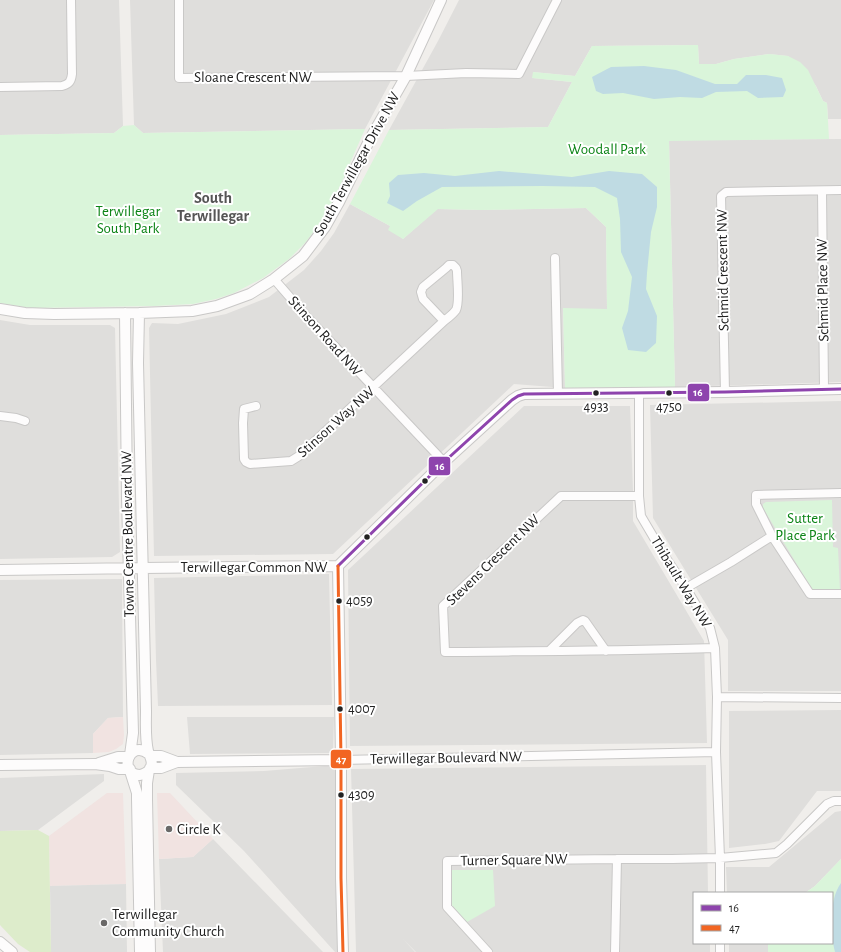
<svg xmlns="http://www.w3.org/2000/svg" width="841" height="952" font-family="'Alegreya Sans',sans-serif">
<rect width="100%" height="100%" fill="#f0eeeb"/>
<path fill="#dfdedc" d="M0,0H119L123,126L114,133L0,135Z
M130,0H434L365,129L143,133L134,125Z
M459,0H841V119H828L827,103L823,101L816,86L788,56L769,54L734,59L716,64H699L698,45L592,46L575,76L533,72V78L572,82L548,127L389,130L438,41Z
M841,139V382L675,387L669,140Z
M350,204L390,226L403,239L437,209L482,210L586,208L606,227L607,309H563L565,388L514,384L333,554L154,556L149,328L152,323L178,324L226,314L269,297L304,270L321,251L334,233Z
M0,320L30,325H110L115,328L120,552L112,557L0,559Z
M841,401V691H728V640L653,518L650,405Z
M524,406H630L633,491V521L704,641L707,743L350,746L348,570Z
M329,574L332,705L158,706L156,660L154,578Z
M122,579L123,717L108,718L93,734V753L0,755V580Z
M841,710V791H817L779,841L765,844L729,848V711Z
M187,717H334L333,753L190,754Z
M336,765L338,952H335L244,851L176,785V773L264,771Z
M706,765L708,893H694V943H710V952H416L403,939L415,952H356L351,769Z
M104,774V781L38,830L0,831V778Z
M841,811V859L815,886L805,893H727L726,867H769L835,812Z
M213,839L323,952H163L159,859L193,857Z
M729,943H768V952H729Z"/>
<path fill="#f1e3e1" d="M123,717L124,735L123,744L116,749L109,752L93,753V734L108,718Z
M107,793H123L126,884L50,886L49,836Z
M157,793H170L213,839L193,857L159,859Z"/>
<path fill="#dededc" d="M126,884L127,952H51L50,886Z"/>
<path fill="#ddeccb" d="M38,830L49,836L51,952H30L18,944L0,925V831Z"/>
<path fill="#daf5da" d="M698,45L699,64H716L734,59L769,54L788,56L800,62L808,70L823,101L827,103L829,139L669,141L675,387L565,388L563,308L607,309L606,227L586,208L482,210L438,209L403,239L388,230L390,226L350,204L389,130L548,127L572,82L532,78L533,72L575,76L592,46Z
M134,125L143,133L365,129L333,202L318,226L305,243L289,259L263,278L234,293L216,299L193,304L154,306L31,308L0,303V135L114,133L123,126Z
M832,500L833,547L838,548L840,591H813L763,508V504L766,502Z
M841,859V952H768V943H832V893H805L815,886Z
M451,870H493L495,906L467,922L451,904Z"/>
<path fill="#bfdbe3" d="M644,66L676,70L715,84H737L746,75H766L782,78L786,90L783,97L758,98L747,91L716,92L702,98L680,97L654,99L623,93L603,94L596,91L592,77L611,67Z
M499,171L572,177L609,171L642,174L657,187V207L651,232L647,273L646,289L657,316L656,343L646,352L628,350L622,328L628,311L632,277L621,252L620,219L617,198L595,187L543,186L442,187L417,201L403,211L387,203L390,196L389,183L398,175L424,173L455,176Z
M841,883V952H835C830,933 829,899 841,883Z"/>
<g fill="none" stroke-linecap="round" stroke-linejoin="round">
<g stroke="#c9c8c7" stroke-width="10">
<path id="minor" d="M179,0V78L406,76L466,73L519,74L557,0
M0,87L62,86C69,84 71,82 72,74L71,0
M822,191L824,389
M555,258L558,394
M274,279L308,318L444,462
M725,392L721,196L726,192L841,190
M639,393V496L641,516L664,555L686,588L710,628L715,648L717,697L716,752L720,858V893
M256,406L244,409L243,423L244,459L246,462L250,464L291,461L299,456L444,321C448,318 453,314 456,310C460,302 457,281 457,271L456,268L453,265H449L446,268L423,287L421,292L423,299L444,321
M0,416L16,418L25,421
M841,493L756,495V504L772,536L810,594H841
M639,496H561L443,606L445,652C535,651 625,651 715,648
M686,588L731,562L772,536
M550,650L577,623L583,620L585,621L606,651
M717,697L841,698
M341,760L716,752
M720,943V952
M488,952L447,907V861L617,859H672L720,858L776,853L787,844L827,804L834,801H841
M615,952L617,859"/>
</g>
<g stroke="#c9c8c7" stroke-width="12">
<path id="tertiary" d="M0,309L25,313L54,314L139,313L192,311L217,306L250,294L274,279L303,256L325,227L339,202L370,139L406,76L441,0
M125,313L127,498L133,733L130,755
M139,313L138,363L146,711C146,724 145,738 148,751C150,757 154,762 150,769C148,772 144,774 140,775C118,775 128,738 149,754
M338,566L444,462L512,400L518,396L524,394L725,392L841,389
M338,566L341,760V878L343,952
M0,570L143,568L338,566
M150,756H161L177,762
M99,763L118,757H129
M0,765L95,764L110,766L119,769H130
M150,768H161L177,762L341,760
M149,770L147,783V799L150,952
M130,771L137,793V799L140,952
M0,942L12,952"/>
</g>
<use href="#minor" stroke="#fdfcfc" stroke-width="8"/>
<use href="#tertiary" stroke="#fdfcfc" stroke-width="10"/>
<g stroke="#fff" stroke-width="6">
<path id="bus-1" d="M338,566L444,462L512,400L518,396L524,394L725,392L841,389"/>
</g>
<g stroke="#fff" stroke-width="6">
<path id="bus-2" d="M338,566L341,760V878L343,952"/>
</g>
<use href="#bus-1" stroke="#8e44ad" stroke-width="3"/>
<use href="#bus-2" stroke="#f26522" stroke-width="3"/>
</g>
<g fill="#222" stroke="#fff" stroke-width="1.5">
<circle cx="596" cy="393" r="3.5"/>
<circle cx="669" cy="393" r="3.5"/>
<circle cx="425" cy="481" r="3.5"/>
<circle cx="367" cy="537" r="3.5"/>
<circle cx="339" cy="601" r="3.5"/>
<circle cx="340" cy="709" r="3.5"/>
<circle cx="341" cy="795" r="3.5"/>
</g>
<g fill="#6a6968" stroke="#fff" stroke-width="1.5">
<circle cx="169" cy="829" r="4"/>
<circle cx="104" cy="923" r="4"/>
</g>
<g text-anchor="middle" dominant-baseline="central" stroke-width="4" stroke-linejoin="round" paint-order="stroke">
<g font-size="14" fill="#222" stroke="#fff" text-anchor="start">
<text x="596" y="407" text-anchor="middle">4933</text>
<text x="669" y="407" text-anchor="middle">4750</text>
<text x="346" y="601">4059</text>
<text x="348" y="709">4007</text>
<text x="348" y="795">4309</text>
</g>
<g font-size="15" fill="#222" stroke="#fff">
<text x="253" y="77">Sloane Crescent NW</text>
<text transform="translate(357 164) rotate(-61)">South Terwillegar Drive NW</text>
<text transform="translate(723 270) rotate(-91)">Schmid Crescent NW</text>
<text transform="translate(823 290) rotate(-91)">Schmid Place NW</text>
<text transform="translate(325 336) rotate(48)">Stinson Road NW</text>
<text transform="translate(336 422) rotate(-42)">Stinson Way NW</text>
<text transform="translate(128 534) rotate(-91)">Towne Centre Boulevard NW</text>
<text transform="translate(493 560) rotate(-44)">Stevens Crescent NW</text>
<text x="254" y="567">Terwillegar Common NW</text>
<text transform="translate(681 582) rotate(59)">Thibault Way NW</text>
<text transform="translate(446 758) rotate(-1)">Terwillegar Boulevard NW</text>
<text transform="translate(514 860) rotate(-1)">Turner Square NW</text>
</g>
<g font-size="15" fill="#0c8416" stroke="#fff">
<text x="607" y="149">Woodall Park</text>
<text x="128" y="211">Terwillegar<tspan x="128" dy="17">South Park</tspan></text>
<text x="805" y="518">Sutter<tspan x="805" dy="17">Place Park</tspan></text>
</g>
<g font-size="15" fill="#222" stroke="#fff" text-anchor="start">
<text x="177" y="829">Circle K</text>
<text x="112" y="914">Terwillegar<tspan x="112" dy="17">Community Church</tspan></text>
</g>
<g font-size="16" font-weight="bold" fill="#555" stroke="#fff">
<text x="213" y="198">South<tspan x="213" dy="18">Terwillegar</tspan></text>
</g>
</g>
<g stroke="#fff" stroke-width="1.5">
<rect x="687" y="383" width="23" height="19" rx="4" fill="#8e44ad"/>
<rect x="428" y="456" width="23" height="20" rx="4" fill="#8e44ad"/>
<rect x="330" y="749" width="22" height="20" rx="4" fill="#f26522"/>
</g>
<g font-size="11" text-anchor="middle" font-weight="bold" fill="#fff">
<text x="698" y="396">16</text>
<text x="440" y="470">16</text>
<text x="341" y="763">47</text>
</g>
<rect x="693" y="892" width="140" height="52" fill="#ffffff" stroke="#a7a7a7"/>
<rect x="701" y="905" width="20" height="6" fill="#8e44ad" stroke="#a7a7a7"/>
<text x="729" y="912" font-size="12" fill="#222222">16</text>
<rect x="701" y="925" width="20" height="6" fill="#f26522" stroke="#a7a7a7"/>
<text x="729" y="932" font-size="12" fill="#222222">47</text>
</svg>
